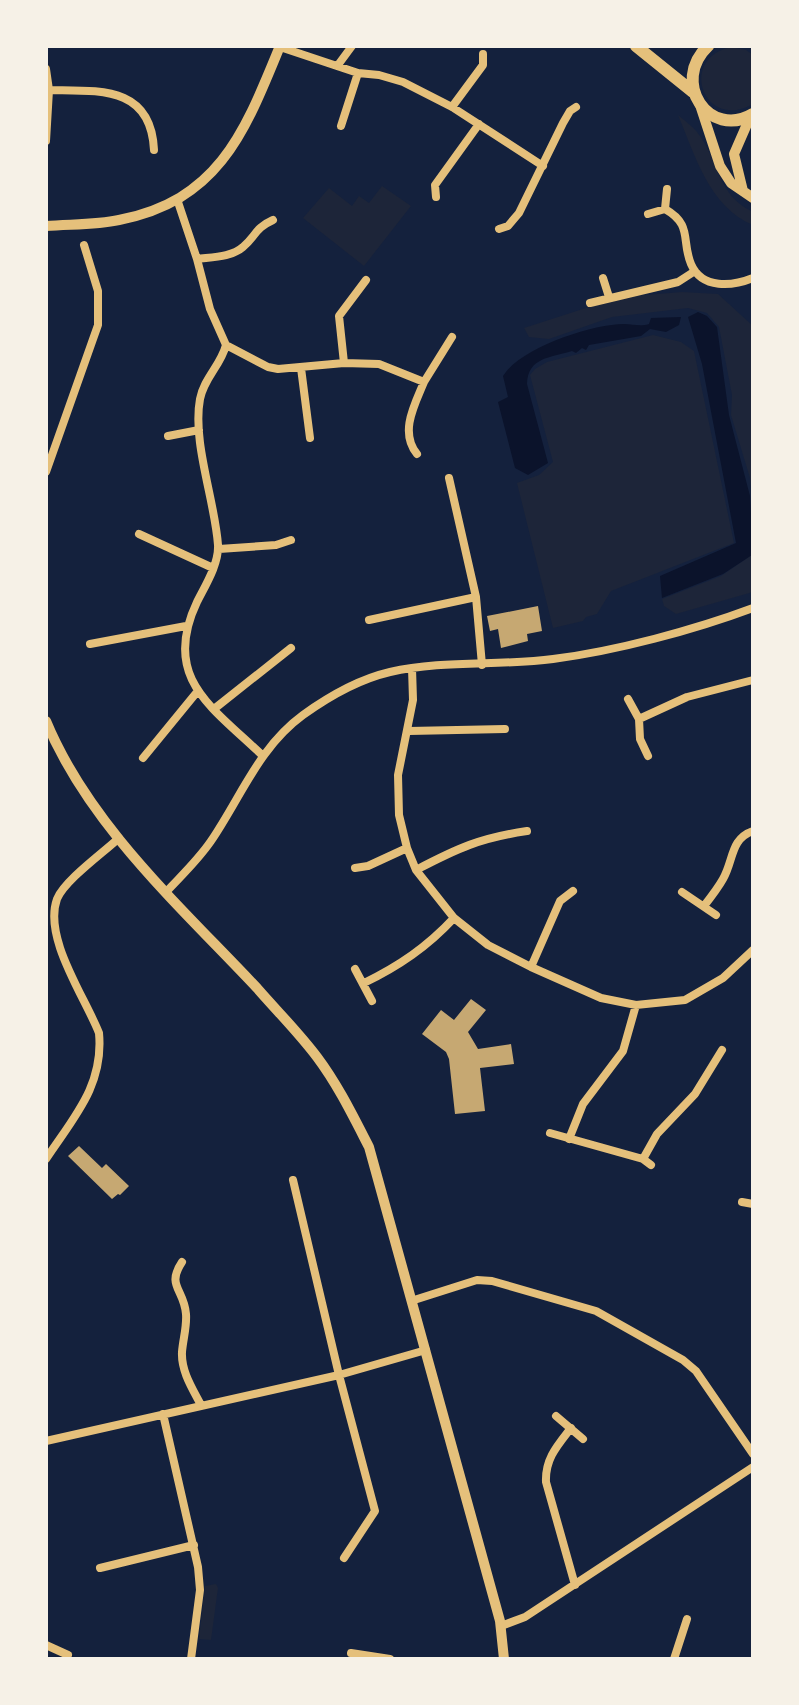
<svg xmlns="http://www.w3.org/2000/svg" width="799" height="1705" font-family="Barlow,sans-serif">
<rect width="100%" height="100%" fill="#14213d"/>
<path fill="#1d2539" d="M731,47L746,50L753,55V104C704,132 677,59 731,47Z
M678,115C684,120 692,126 697,132C719,159 716,195 753,212V225C709,207 695,155 678,115Z
M382,186L411,206L364,266L303,218L329,188L352,206L359,196L369,203Z
M682,292L718,294L753,326V507L750,478L731,415L732,395L719,327L707,313L688,308L612,317L549,339L529,337L524,328L620,297Z
M653,335L681,342L694,351L734,543L611,591L597,614L586,617L583,621L553,628L517,483L539,475L553,462L530,375L535,369L547,362Z
M753,554V592L676,614L664,606L662,599L721,576Z
M216,1584L218,1588L211,1640L199,1639L205,1586Z"/>
<path fill="#0b132b" d="M698,312L707,316L717,327L729,415L750,496L753,550L752,555L723,574L662,598L660,576L736,543L702,364L688,317Z
M681,317L679,325L666,332L650,329L641,336L589,345L586,350L582,348L576,353L572,351C550,358 528,357 527,384L548,463L528,475L515,468L498,402L508,397L503,376C520,348 592,324 624,324C634,324 639,327 649,324L651,318Z"/>
<path fill="#c6a872" d="M538,606L542,631L527,634L528,641L501,648L498,629L490,631L487,616Z
M471,999L486,1010L468,1032L478,1049L511,1044L514,1064L480,1068L485,1111L455,1114L449,1059L446,1052L422,1034L441,1010L454,1020Z
M79,1146L102,1168L106,1164L129,1186L120,1195L118,1194L112,1199L68,1156Z"/>
<g fill="none" stroke-linecap="round" stroke-linejoin="round">
<path stroke="#e5c07b" stroke-width="8" d="M280,47L358,73L379,75L403,82L452,107L543,166
M338,65L352,46
M46,69L49,90L46,141
M49,90C98,91 151,85 154,150
M452,107L483,65V54
M341,126L358,73
M436,197L435,185L479,124
M177,199L197,259L210,309L226,345L268,367L278,369L344,363L379,364L424,382L452,337
M665,209L667,189
M648,214L665,209C693,225 681,240 691,264C702,290 733,286 753,278
M499,229L508,226L519,213L563,123L570,111L576,107
M197,259C212,257 232,257 243,247C256,236 255,228 273,220
M603,278L609,297
M590,303L678,282L695,271
M226,345C221,365 204,378 200,399C192,442 215,501 218,545C219,564 205,586 197,602C161,678 212,707 262,755
M344,363L339,316L366,280
M301,368L310,438
M168,436L199,430
M417,454C399,432 415,404 424,382
M46,472L98,325V291L84,245
M449,478L476,597L482,665
M139,534L213,568
M219,549L276,545L291,540
M369,620L476,597
M90,644L186,626
M412,668L413,700L398,775L399,815L407,848L416,870L454,918L488,945L531,967L601,998L636,1005L685,1000L723,978L753,950
M628,699L639,719L640,739L648,756
M214,709L291,648
M639,719L687,697L753,680
M409,731L505,729
M143,758L197,692
M355,868L368,866L407,848
M416,870C458,848 480,838 527,831
M167,891C182,875 198,860 211,841C241,797 259,747 303,715C328,697 360,679 390,672C442,660 500,666 553,659C616,651 694,630 753,608
M682,892L716,915
M704,906C711,897 718,888 723,879C734,860 730,839 753,831
M531,967L560,901L573,891
M355,969L372,1001
M364,983C399,966 427,947 454,918
M550,1133L643,1159L651,1165
M569,1139L583,1104L623,1051L636,1005
M46,1159C73,1118 104,1086 99,1033C85,997 43,938 57,899C65,880 103,853 119,838
M643,1159L657,1134L695,1094L722,1050
M293,1180L339,1375L375,1511L344,1558
M742,1202L753,1204
M182,1262C166,1286 184,1289 186,1314C187,1327 183,1339 182,1352C181,1371 192,1388 201,1405
M411,1301L477,1280L492,1281L596,1311L683,1360L696,1371L753,1454
M163,1414L198,1567L200,1590L191,1659
M556,1416L583,1439
M571,1428C557,1446 545,1459 546,1482L575,1585
M46,1441L339,1375L426,1350
M100,1568L194,1545
M501,1626L525,1617L753,1467
M46,1645L68,1655
M351,1653L390,1659
M674,1659L687,1619"/>
<path stroke="#e5c07b" stroke-width="10" d="M700,105L720,166L731,183L753,198
M743,191L734,154L751,115
M46,226C70,224 96,225 119,220C220,200 245,131 280,46
M46,721C89,825 181,907 257,988C277,1011 299,1033 317,1057C338,1085 353,1116 369,1147L500,1621L504,1659"/>
<path stroke="#e5c07b" stroke-width="12" d="M636,46L693,92
M708,46C670,82 709,140 753,114"/>
</g>
<rect width="799" height="1705" fill="none" stroke="#f6f1e7" stroke-width="96"/>
</svg>
